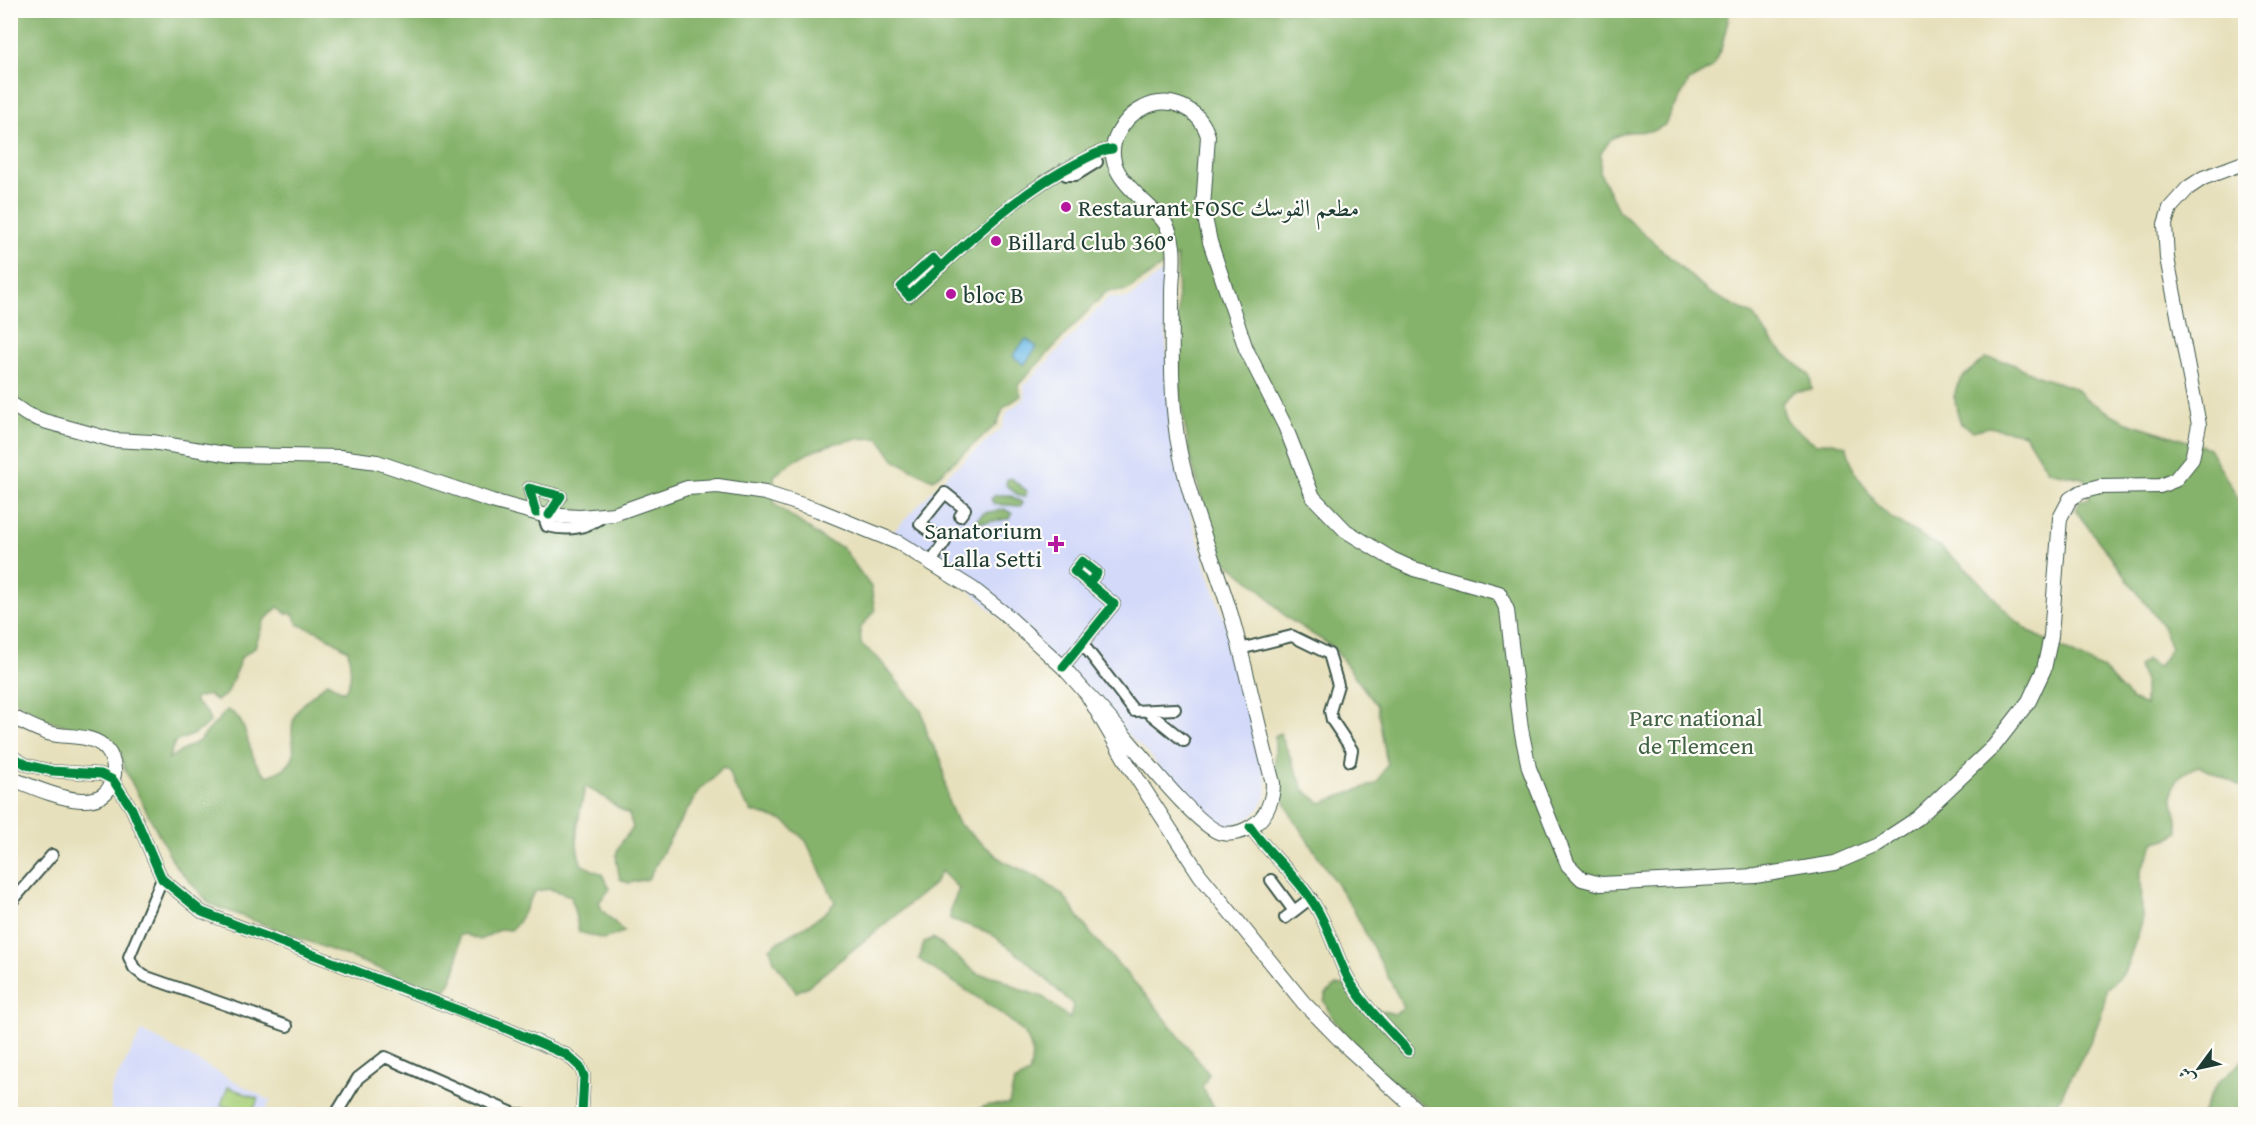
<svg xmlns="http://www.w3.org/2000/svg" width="2256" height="1125" font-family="'Gentium Book Plus',Amiri,serif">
<rect width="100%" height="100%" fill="#fdfcf7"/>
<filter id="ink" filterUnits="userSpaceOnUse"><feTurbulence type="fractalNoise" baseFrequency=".0167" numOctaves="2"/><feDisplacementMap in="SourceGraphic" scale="12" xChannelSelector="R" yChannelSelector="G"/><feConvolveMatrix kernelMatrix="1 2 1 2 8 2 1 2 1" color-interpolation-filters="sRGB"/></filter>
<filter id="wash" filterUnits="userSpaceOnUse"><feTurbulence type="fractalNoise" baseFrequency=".008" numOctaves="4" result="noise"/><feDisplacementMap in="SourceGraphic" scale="24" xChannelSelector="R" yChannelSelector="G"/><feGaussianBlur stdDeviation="1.35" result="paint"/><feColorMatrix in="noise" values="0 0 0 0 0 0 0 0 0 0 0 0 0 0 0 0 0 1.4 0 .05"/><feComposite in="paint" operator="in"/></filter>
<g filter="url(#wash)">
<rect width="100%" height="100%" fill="#e7e0bc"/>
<path fill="#d2d9f9" d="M1166,269V344L1175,463L1207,570L1235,650L1267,785L1266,798L1254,815L1230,826L1208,820L1189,803L1147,752L938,561L893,532L948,474L1002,428L1007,412L1025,398L1024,386L1109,297L1128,299Z
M142,1031L271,1101L263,1114H111V1089Z"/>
<path fill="#a9d17c" stroke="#648758" stroke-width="1.5" d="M228,1087L258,1099L252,1114L221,1105Z"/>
<path fill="#86b36c" stroke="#527850" stroke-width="1.5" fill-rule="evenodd" d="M10,11H1730L1722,46L1712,68L1689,81L1665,125L1653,131L1627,132L1611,139L1601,153L1600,173L1618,210L1708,292L1753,315L1774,344L1810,376L1812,390L1794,391L1782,403C1783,425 1799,432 1816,444L1833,442L1846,446L1854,470L1877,505L1892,519L1939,546L1971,573L2013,618L2032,633L2103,669L2131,699L2145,705V683L2138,667L2146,660L2158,667L2171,649L2162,625L2076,511L2080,500L2090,499L2086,479L2048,471L2025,434L1989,427L1973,431L1961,424C1948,386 1956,382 1985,358L2008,362L2040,377L2075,388L2085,399L2124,421L2209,448L2245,511V788L2199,766C2160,779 2175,801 2179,832L2167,839L2155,842L2141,871L2142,923L2124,973L2106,989C2104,1029 2069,1078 2051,1114H1437C1400,1089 1341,1043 1324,1001L1326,994L1336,985H1345L1359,1005L1395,1014L1404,1008L1352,907L1292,817L1281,794L1275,773V736L1280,733L1304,790L1321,803L1377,783L1387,764L1377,706L1333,647L1287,618L1259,588L1217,554L1191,460L1179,392L1177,256L1126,291H1108L1103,295L1018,385L1021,396L1004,407L997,424L933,480L894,460L879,438C840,438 804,450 774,476V504L825,540L842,547L871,587L875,611L860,628L861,644L878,658L922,712L928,737L941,759L948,801L957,822L1003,861L1037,877L1063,895L1091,934L1152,1002L1209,1074L1202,1087L1218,1114H968L988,1105L1009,1104L1014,1082L1029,1074C1032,1062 1034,1050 1027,1038C1017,1018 942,977 919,959L924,943L933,938L978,974L997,977L1022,990L1043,997L1070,1019L1073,1005L1028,962L990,933L950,919L951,907L959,889L941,871L934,884L808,986L796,992L774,961L770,948C789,932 822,921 835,902L806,841L784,821L751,811L734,786L729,770L722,767L712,780L701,788L676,828L648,879L628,883L620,879C614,851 614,850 633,828L629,814C613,806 602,793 585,787C580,813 571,841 582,865L602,874L610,889L599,902L602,910L624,932L603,939L579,932L571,896L550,889L536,891C525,904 524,919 511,930L501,929L480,940L464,934L459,936C459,958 458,971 446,989L438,991L210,904L175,865L125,770L119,750L109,739L44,719L11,699ZM278,607L286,613L293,614L299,625L319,632L348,650C350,665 354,679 344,692L327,682C317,693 299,704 294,718C285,743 311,761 268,776C243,760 253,719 227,710L199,741L168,759L175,742L194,734L210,722L207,713L195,702V698L209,695L216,701L227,694L241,658L255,647L264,621Z
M1011,478L1027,491L1024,497L1019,496L1006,485L1007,479Z
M996,495H1010L1023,503L1020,506L994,504L991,499Z
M1004,509L1013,514L1008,519C1000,520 979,524 974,522L984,513Z
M2245,1059V1114H2201L2218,1083Z"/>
<path fill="#70bce9" stroke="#487c8e" stroke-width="1.5" d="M1026,339L1037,347L1024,365L1013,356Z"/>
</g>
<g filter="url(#ink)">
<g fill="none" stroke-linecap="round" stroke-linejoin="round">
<g stroke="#3d5548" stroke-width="14">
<path id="minor" d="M1063,170L1066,175H1076L1097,162L1093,155
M941,267L933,258L901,287L909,296C963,247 1013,195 1079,162C1090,157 1099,150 1112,149
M536,513L529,488L561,496L549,515
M543,515L547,526C569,531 586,529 605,515
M931,562L945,542L920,524L945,493L965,509L960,516
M1082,643L1134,711L1175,709
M1240,649L1292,636L1329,654L1338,685L1330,711L1332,720L1352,750L1350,761
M1063,667L1114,604L1074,571L1082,561L1097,573L1089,583
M1147,711L1184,741
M10,755L27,765L52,771L101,774L113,780L132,809L162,879L202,912L505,1028L567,1055L580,1067L584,1076L582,1114
M1250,827C1269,854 1295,874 1312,901C1328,924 1335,952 1347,976C1362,1005 1387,1027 1408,1051
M162,879L129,957L134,968L144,976L287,1026
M1271,880L1294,911
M10,897L14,899L52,855
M1285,918L1311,898
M336,1114L358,1078L385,1057L515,1114H523"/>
</g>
<g stroke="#3d5548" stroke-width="16">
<path id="major" d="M10,403L26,414L44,421L113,440L152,442L231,455L340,457L377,462L492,501L543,515L580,517L614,514L687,488L718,486L765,493L818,510L899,543L973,589L1005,614L1063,667L1087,694L1129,766L1200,875L1303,1002L1349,1049L1421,1114
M1087,694C1115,720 1192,825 1221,833C1231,835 1243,832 1252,826C1267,817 1273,799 1273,783C1258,727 1247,670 1231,615C1213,556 1187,498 1177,437C1170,388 1172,341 1172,292C1172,277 1175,262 1173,247C1172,238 1168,225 1161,218C1140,195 1098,170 1118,133C1124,122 1132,113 1143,108C1170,94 1200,109 1208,136L1203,208L1210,242L1246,349L1285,426L1313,497L1346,531L1392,559L1414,569L1499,593L1507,610L1521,729L1529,768L1568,865L1582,879L1601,884L1755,876L1835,863L1877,845L1918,818L1994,746L2029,701L2044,669L2051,636L2060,518L2070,499L2081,492L2100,487L2160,486L2175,480L2192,459L2199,425L2167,258L2165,224L2170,208L2188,188L2203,178L2246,162
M10,716C23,722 35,729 48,733C65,738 88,734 102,745C111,752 115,764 114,774C107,825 36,787 10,778"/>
</g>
<use href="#minor" stroke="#fff" stroke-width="10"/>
<use href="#major" stroke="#fff" stroke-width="14"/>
<g stroke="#fdfcf7" stroke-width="13">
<path id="cycleway" d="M941,267L933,258L901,287L909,296C963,247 1013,195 1079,162C1090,157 1099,150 1112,149
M536,513L529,488L561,496L549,515
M1063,667L1114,604L1074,571L1082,561L1097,573L1089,583
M10,755L27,765L52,771L101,774L113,780L132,809L162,879L202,912L505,1028L567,1055L580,1067L584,1076L582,1114
M1250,827C1269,854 1295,874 1312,901C1328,924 1335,952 1347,976C1362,1005 1387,1027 1408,1051"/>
</g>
<use href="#cycleway" stroke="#00873e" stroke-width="9"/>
</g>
</g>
<g fill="#b5179e" stroke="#fdfcf7" stroke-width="2">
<circle cx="1066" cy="207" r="6"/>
<circle cx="996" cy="241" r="6"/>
<circle cx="951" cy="294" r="6"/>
<path d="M1053 535h6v6h6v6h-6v6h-6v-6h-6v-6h6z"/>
</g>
<g text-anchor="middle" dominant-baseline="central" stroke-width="4.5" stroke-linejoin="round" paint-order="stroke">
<g font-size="24" fill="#1f3d34" stroke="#fdfcf7" text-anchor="start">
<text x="1078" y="207">Restaurant FOSC مطعم الفوسك</text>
<text x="1008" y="241">Billard Club 360°</text>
<text x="963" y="294">bloc B</text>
<text x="1042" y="530" text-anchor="end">Sanatorium<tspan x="1042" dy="28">Lalla Setti</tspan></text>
</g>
<g font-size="24" fill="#426246" stroke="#fdfcf7">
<text x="1696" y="717">Parc national<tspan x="1696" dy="28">de Tlemcen</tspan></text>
</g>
</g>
<rect width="2256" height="1125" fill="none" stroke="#fdfcf7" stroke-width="36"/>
<g transform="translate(2199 1068) rotate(237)" stroke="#fdfcf7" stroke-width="4.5" paint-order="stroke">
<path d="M0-4.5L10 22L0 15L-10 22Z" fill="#1f3d34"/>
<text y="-9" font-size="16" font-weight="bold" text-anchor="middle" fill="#1f3d34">ش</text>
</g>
</svg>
